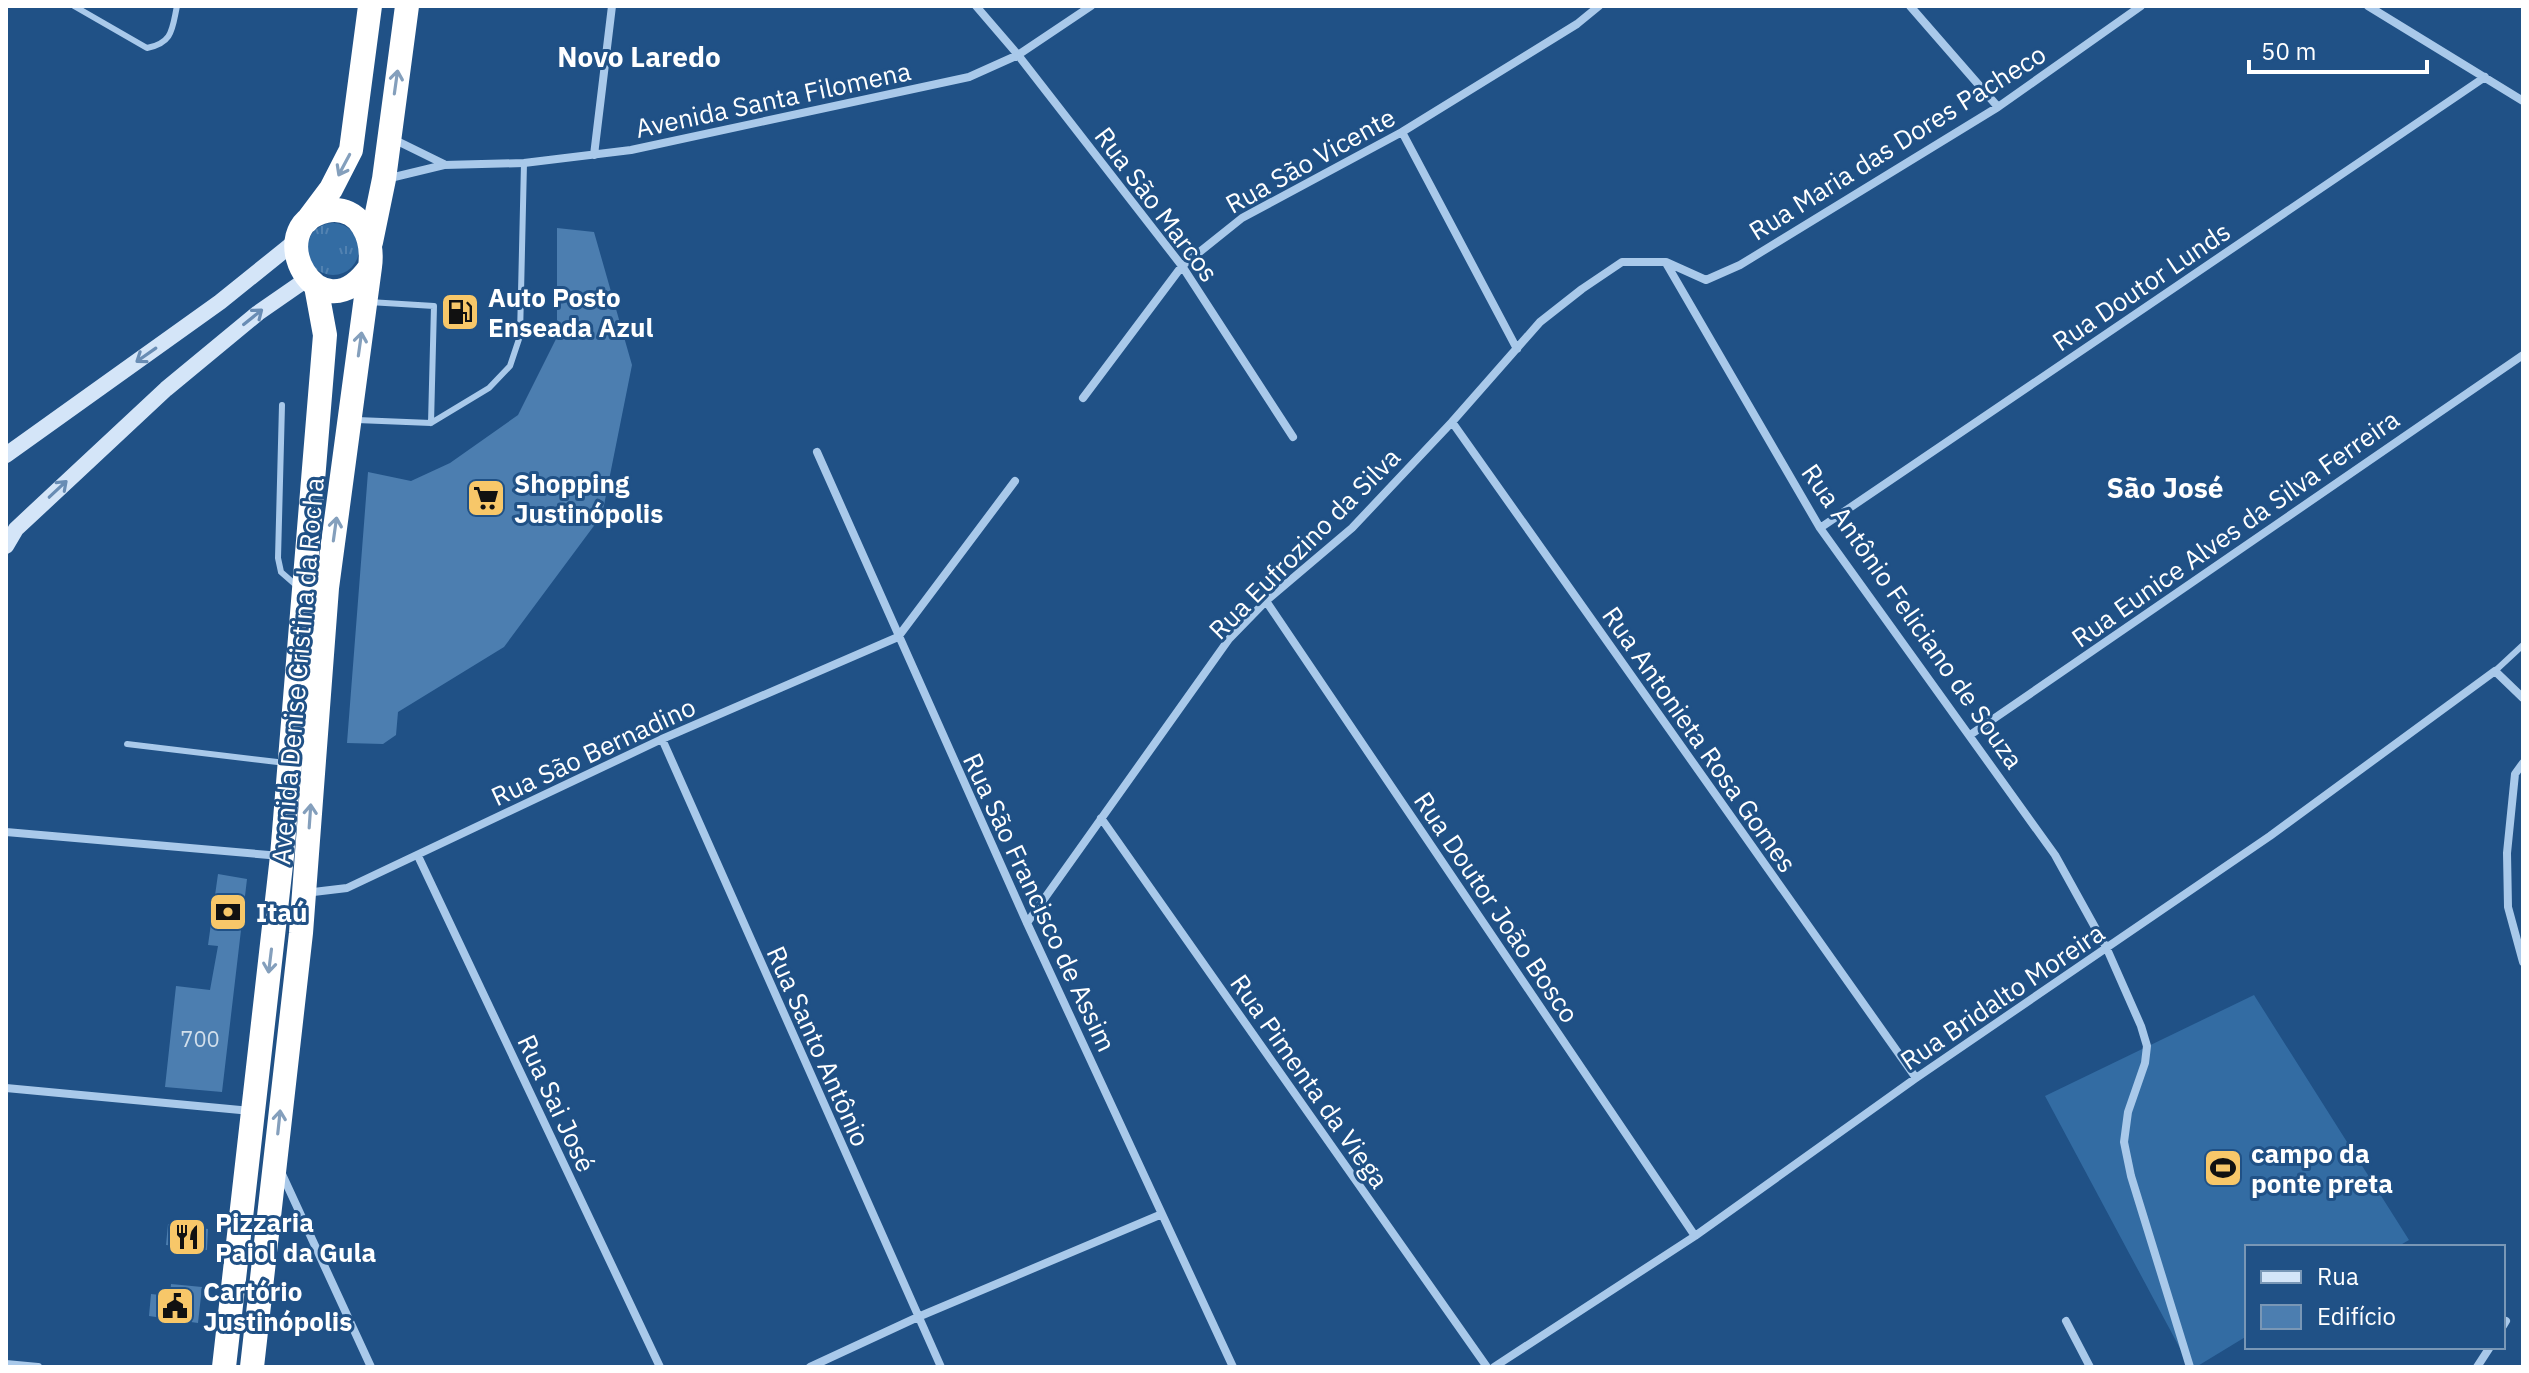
<svg xmlns="http://www.w3.org/2000/svg" width="2529" height="1373" font-family="'IBM Plex Sans',sans-serif">
<defs>
<pattern id="grass-tufts" width="24" height="20" patternUnits="userSpaceOnUse" patternTransform="scale(2)"><rect width="24" height="20" fill="#336ca3"/><path d="M3 7l-1-3M5 7V3M7 7l1-3M15 17l-1-3M17 17v-4M19 17l1-3" fill="none" stroke="#5282b1"/></pattern>
</defs>
<rect width="100%" height="100%" fill="#205186"/>
<path fill="url(#grass-tufts)" d="M307 249a26 26 0 1 1 52 0a26 26 0 1 1-52 0Z"/>
<path fill="#336ca3" d="M2254,995L2409,1240L2397,1247H2247V1336L2196,1367H2190L2045,1096Z"/>
<path fill="#4c7eb0" d="M557,228L594,232L632,365L602,515L504,647L398,712L396,735L383,744L347,743L368,472L411,481L450,463L518,415L557,337Z
M218,874L247,879L222,1092L165,1087L176,986L210,990L218,946L208,945Z
M168,1224L208,1229L207,1250L166,1245Z
M171,1284L202,1287L198,1323L149,1316L151,1294L170,1296Z"/>
<g fill="none" stroke-linecap="round" stroke-linejoin="round">
<path stroke="#a9c9ea" stroke-width="6" d="M74,6L147,48C173,43 172,29 177,6
M282,405L278,558L281,572L297,586
M357,420L431,423L434,306L369,302
M431,423L489,388L510,366L520,336L524,163
M2495,671L2523,645
M127,744L286,763"/>
<path stroke="#a9c9ea" stroke-width="8" d="M976,6L1018,55L1182,266L1293,437
M1910,6L1998,107
M2368,6L2523,101
M1402,132L1517,349
M391,138L444,164
M594,155L612,6
M386,179L444,165L524,163L631,150L969,77L1018,55L1091,6
M1666,263L1820,528L2055,855L2107,949L2141,1026L2147,1046L2145,1063L2128,1112L2124,1142L2131,1176L2190,1367
M1083,398L1182,266L1242,218L1402,132L1577,24L1599,6
M1452,422L1916,1078
M817,452L1027,923L1233,1367
M1820,528L2485,77
M1266,601L1695,1236
M1970,735L2523,355
M662,739L941,1367
M2523,763L2515,774L2507,853L2508,907L2523,962
M1101,818L1487,1367
M6,832L281,856
M418,856L660,1367
M305,893L347,888L662,739L898,637L1015,481
M1027,923L1229,639L1266,601L1352,528L1452,422L1540,322L1582,289L1622,262H1666L1706,280L1740,265L1998,107L2141,6
M6,1088L251,1111
M281,1172L371,1367
M2066,1321L2090,1367
M2503,1326L2506,1321
M6,1364L38,1367
M810,1367L918,1317L1162,1214
M1494,1367L1695,1236L1916,1078L2270,836L2495,671L2523,698
M2477,1367L2490,1347"/>
<path stroke="#d4e5f8" stroke-width="16" d="M6,455L220,302L297,240
M6,546L16,529L166,389L258,313L307,279"/>
<path stroke="#fff" stroke-width="24" d="M307,221L331,189L351,150L370,6
M371,242L384,179L407,6
M224,1367L282,856L325,335L316,286
M252,1367L301,933L327,588L370,267C374,239 361,204 326,211C259,226 319,340 370,267"/>
</g>
<defs><path id="oneway-shaft" d="M-6 0H5M1.5-3L5.5 0L1.5 3" fill="none" stroke-width="1.6" stroke-linecap="round" stroke-linejoin="round" transform="scale(2)"/></defs>
<g stroke="#849fbc">
<use href="#oneway-shaft" transform="translate(396 82) rotate(-82)"/>
<use href="#oneway-shaft" transform="translate(344 165) rotate(118)"/>
<use href="#oneway-shaft" transform="translate(360 344) rotate(-82)"/>
<use href="#oneway-shaft" transform="translate(335 529) rotate(-82)"/>
<use href="#oneway-shaft" transform="translate(310 816) rotate(-86)"/>
<use href="#oneway-shaft" transform="translate(270 961) rotate(97)"/>
<use href="#oneway-shaft" transform="translate(279 1122) rotate(-84)"/>
</g>
<g stroke="#688cb4">
<use href="#oneway-shaft" transform="translate(253 317) rotate(-39)"/>
<use href="#oneway-shaft" transform="translate(146 355) rotate(145)"/>
<use href="#oneway-shaft" transform="translate(58 489) rotate(-43)"/>
</g>
<defs>
<g id="fuel-square" transform="scale(2)"><rect x="-9" y="-9" width="18" height="18" rx="4" fill="#f7c769" stroke="#205186"/><path d="M-5.5-6h7V0h2V4h1.3V-2.5L3-4.5l.8-.8L6-3V5H2.5V1h-1V6h-7ZM-4.2-4.7v3.2H.2V-4.7Z" fill="#111"/></g>
<g id="supermarket-square" transform="scale(2)"><rect x="-9" y="-9" width="18" height="18" rx="4" fill="#f7c769" stroke="#205186"/><path d="M-6-5.5h2.5l.6 2H6L4.5 2H-2.5L-4.4-4H-6ZM-1.5 3.2a1.3 1.3 0 1 0 .1 0ZM3 3.2a1.3 1.3 0 1 0 .1 0Z" fill="#111"/></g>
<g id="bank-square" transform="scale(2)"><rect x="-9" y="-9" width="18" height="18" rx="4" fill="#f7c769" stroke="#205186"/><path d="M-6-4H6V4H-6ZM0-2.3a2.3 2.3 0 1 0 0 4.6a2.3 2.3 0 1 0 0-4.6Z" fill="#111"/></g>
<g id="stadium-square" transform="scale(2)"><rect x="-9" y="-9" width="18" height="18" rx="4" fill="#f7c769" stroke="#205186"/><path d="M0-5a6.5 5 0 1 0 0 10a6.5 5 0 1 0 0-10ZM-3.5-1.8h7v3.6h-7Z" fill="#111"/></g>
<g id="restaurant-square" transform="scale(2)"><rect x="-9" y="-9" width="18" height="18" rx="4" fill="#f7c769" stroke="#205186"/><path d="M-5-6h1v4h1v-4h1v4h1v-4h1v5L-1.5 .5V6h-2V.5L-5-1ZM5-6V6H3V1.5H1.5Q1.5-4 5-6Z" fill="#111"/></g>
<g id="civic-square" transform="scale(2)"><rect x="-9" y="-9" width="18" height="18" rx="4" fill="#f7c769" stroke="#205186"/><path d="M-.6-6.5H3V-4.5H.6V-3L4-1V1h2V6H-6V1h2V-1L-.6-3ZM-1.2 2.5V6h2.4V2.5Z" fill="#111"/></g>
</defs>
<g fill-rule="evenodd">
<use href="#fuel-square" x="460" y="312"/>
<use href="#supermarket-square" x="486" y="498"/>
<use href="#bank-square" x="228" y="912"/>
<use href="#stadium-square" x="2223" y="1168"/>
<use href="#restaurant-square" x="187" y="1237"/>
<use href="#civic-square" x="175" y="1306"/>
</g>
<g text-anchor="middle" dominant-baseline="central" stroke-width="6" stroke-linejoin="round" paint-order="stroke">
<g font-size="22" fill="#d2dfeb">
<text x="200" y="1038">700</text>
</g>
<g font-size="26" fill="#fff" stroke="#205186">
<text transform="translate(773 99) rotate(-12)">Avenida Santa Filomena</text>
<text transform="translate(1897 142) rotate(-32)">Rua Maria das Dores Pacheco</text>
<text transform="translate(1310 160) rotate(-29)">Rua São Vicente</text>
<text transform="translate(1157 204) rotate(53)">Rua São Marcos</text>
<text transform="translate(2141 286) rotate(-34)">Rua Doutor Lunds</text>
<text transform="translate(2235 528) rotate(-35)">Rua Eunice Alves da Silva Ferreira</text>
<text transform="translate(1304 543) rotate(-45)">Rua Eufrozino da Silva</text>
<text transform="translate(1913 616) rotate(55)">Rua Antônio Feliciano de Souza</text>
<text transform="translate(297 671) rotate(-85)">Avenida Denise Cristina da Rocha</text>
<text transform="translate(1700 739) rotate(55)">Rua Antonieta Rosa Gomes</text>
<text transform="translate(593 751) rotate(-25)">Rua São Bernadino</text>
<text transform="translate(1040 902) rotate(65)">Rua São Francisco de Assim</text>
<text transform="translate(1497 907) rotate(56)">Rua Doutor João Bosco</text>
<text transform="translate(2002 996) rotate(-34)">Rua Bridalto Moreira</text>
<text transform="translate(819 1046) rotate(66)">Rua Santo Antônio</text>
<text transform="translate(1310 1081) rotate(55)">Rua Pimenta da Viega</text>
<text transform="translate(557 1103) rotate(65)">Rua Sai José</text>
</g>
<g font-size="26" font-weight="bold" fill="#fff" stroke="#205186" text-anchor="start">
<text x="488" y="297">Auto Posto<tspan x="488" dy="30">Enseada Azul</tspan></text>
<text x="514" y="483">Shopping<tspan x="514" dy="30">Justinópolis</tspan></text>
<text x="256" y="912">Itaú</text>
<text x="2251" y="1153">campo da<tspan x="2251" dy="30">ponte preta</tspan></text>
<text x="215" y="1222">Pizzaria<tspan x="215" dy="30">Paiol da Gula</tspan></text>
<text x="203" y="1291">Cartório<tspan x="203" dy="30">Justinópolis</tspan></text>
</g>
<g font-size="28" font-weight="bold" fill="#fff" stroke="#205186">
<text x="639" y="56">Novo Laredo</text>
<text x="2165" y="487">São José</text>
</g>
</g>
<rect width="2529" height="1373" fill="none" stroke="#ffffff" stroke-width="16"/>
<rect x="2245" y="1245" width="260" height="104" fill="#205186" stroke="#7997b6" stroke-width="2"/>
<rect x="2261" y="1271" width="40" height="12" fill="#d4e5f8" stroke="#7997b6" stroke-width="2"/>
<text x="2317" y="1285" font-size="24" fill="#ffffff">Rua</text>
<rect x="2261" y="1305" width="40" height="24" fill="#4c7eb0" stroke="#7997b6" stroke-width="2"/>
<text x="2317" y="1325" font-size="24" fill="#ffffff">Edifício</text>
<path d="M2249 60v12h178v-12" fill="none" stroke="#ffffff" stroke-width="4"/>
<text x="2261" y="60" font-size="24" fill="#ffffff" stroke="#205186" stroke-width="6" paint-order="stroke">50 m</text>
</svg>
